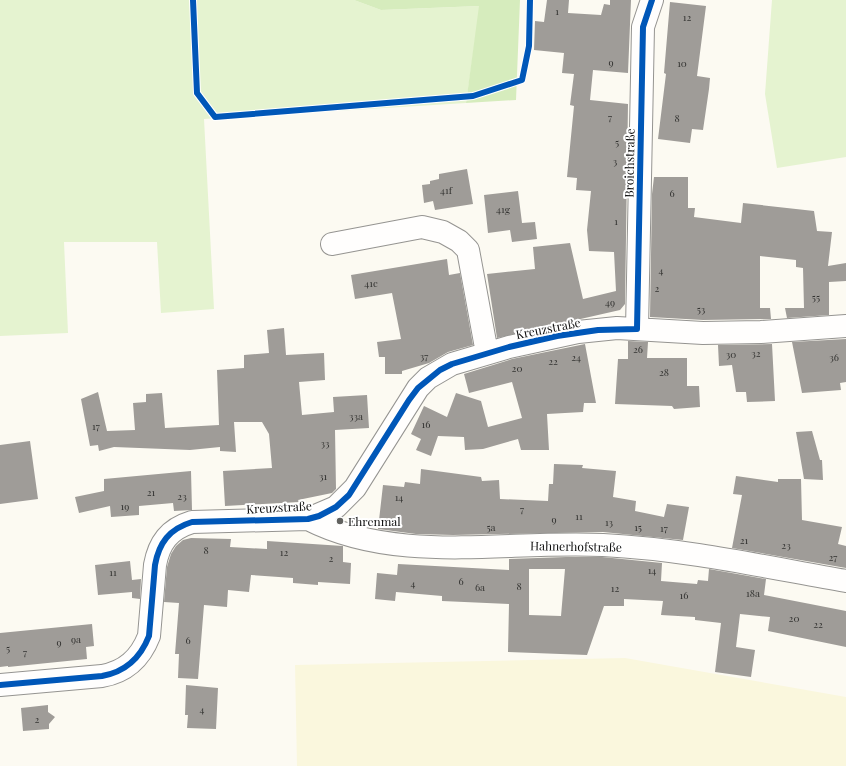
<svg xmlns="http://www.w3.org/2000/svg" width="846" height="766" font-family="'Playfair Display',serif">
<rect width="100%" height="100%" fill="#fcfaf2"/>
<path fill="#faf7dd" d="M625,658L846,697V766H297L295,665Z"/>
<path fill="#e5f3d0" d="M0,0H354L381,10L480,6L466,103L204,119L214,309L161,313L157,242H64L68,333L0,336Z
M772,0H846V157L777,168L765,94Z"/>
<path fill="#d6ecbd" d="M354,0H520L516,100L466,103L479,6L381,10Z"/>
<path fill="#9f9c98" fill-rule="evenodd" d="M547,0H569L568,13L601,15L604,4L610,5V0H631L628,73L593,70L590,100L628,104L625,304L620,310L497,338L487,274L535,269L533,247L570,243L583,299L616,291L614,252L589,251L587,230L591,191L576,190L577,178L567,177L574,106L570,105L574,74L562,73L564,53L534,50L535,21L544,22Z
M670,2L706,6L697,76L710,78L709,89L703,130L692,129L690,143L658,139L666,74L664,73Z
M467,169L473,204L435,210L433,201L424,203L422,185L430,184V181L439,179V174Z
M654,177H688V208H695L694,217L741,223L743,203L814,211L817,231L832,232L828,266L846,263V281L829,282V315L787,318L785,308H804L803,268L796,267V260L760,256V308H770L771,319L703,320L650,317L652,194Z
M518,191L522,223L535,222L537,239L512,242L510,230L488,233L484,195Z
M447,259L449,275L460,273L473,345L448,352L429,363L402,371V374H385V357H379L377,342L401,339L392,293L355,299L351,275Z
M284,328L286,355L324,353L325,380L299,382L302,415L334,412L333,397L367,395L369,428L335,430L336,489L332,493L298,500L299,502L225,506L223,471L272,468L269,434L262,422H234L236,452L220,451V447L190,450L114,447L99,451L98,445L90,446L81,399L98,392L107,431L135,430L133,403L146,402V394L162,393L165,428L219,425L217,370L244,368V355L269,353L267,330Z
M846,339V382L840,383L841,390L802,393L792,342Z
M628,341L648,342L647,358H687V386H699L700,407L674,409L672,406L615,404L618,359H628Z
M585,344L596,403H584L583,412L547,414L549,450H521L518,439L483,449L465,450L464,437L438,436L431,456L416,450L421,439L411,434L424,406L447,417L456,393L481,401L488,427L522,418L512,382L469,393L464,374L512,359Z
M772,344L775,401L747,402L746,392H736L732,365L719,366L718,345Z
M812,431L820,460H822L823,480L804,479L796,432Z
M30,441L38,499L0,504V445Z
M554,464L583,465L582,468L616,471L613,497L636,501L635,511L664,517L667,504L689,507L683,540L603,532L453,535L416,534L378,529L383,485L404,487L405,482L420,484L421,469L481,477L482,481L499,480L500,499L548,501L549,484H553Z
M191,471L192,510L174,511L173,503L139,506V515L111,517L110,506L79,513L75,497L104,491V479Z
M736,476L778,482V479H801L802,520L842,527L838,544L846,546V568L732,548L742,495L733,494Z
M191,538L231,539L230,547L267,549V541L343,546V562L351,563L350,584L318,582V585L293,583V578L251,575L249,592L228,590L227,607L204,605L198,679L178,678L179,654H175L179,603L164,602L167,567L171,554L176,546L183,540Z
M566,557H602L662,563L661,581L697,584L698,580L708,581L709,569L766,579L764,595L846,611V647L768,631L770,617L740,614L736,647L755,650L751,677L715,672L721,623L695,620V617L661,615L663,601L624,599V606H604L587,655L508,652L509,604L442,601V596L396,592L395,601L375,599L377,573L397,575L398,564L509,570V559ZM529,569H565L561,616L529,615Z
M130,561L132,580L141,579L140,599L132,598V592L98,595L95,565Z
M92,624L94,646L86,647L87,659L8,667V666L0,667V633Z
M186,685L218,688L216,729L187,728L188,715H185Z
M48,705V712L55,717L49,724V729L23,731L21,708Z"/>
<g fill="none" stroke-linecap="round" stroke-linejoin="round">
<g stroke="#959491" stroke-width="24">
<path id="minor" d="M332,244L422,227L443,232L459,241L468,250L487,353
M637,329L643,27L652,0
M308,519C398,565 506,540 603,545C685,549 766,567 846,581
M0,685L102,676C125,672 140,659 149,636L155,565C159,543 169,529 192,522L308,519L336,507L355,488L418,388L428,378L452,364L509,347L578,332L617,328L703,333L761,332L846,326"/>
</g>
<use href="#minor" stroke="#fffefd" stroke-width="22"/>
<g stroke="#fff" stroke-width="8">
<path id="cycleway" d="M193,0L197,93L215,117L473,96L522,80L529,46L530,0
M0,685L102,676C125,672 140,659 149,636L155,565C159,543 169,529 192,522L308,519L319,516L336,507L349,495L409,400L418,388L440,370L452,364L509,347L557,336L598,330L637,329L643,27L652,0"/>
</g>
<use href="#cycleway" stroke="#0057b8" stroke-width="6"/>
</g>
<circle fill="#61615e" stroke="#fff" stroke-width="1.5" cx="340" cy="521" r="4"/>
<g text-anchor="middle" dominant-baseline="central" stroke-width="4" stroke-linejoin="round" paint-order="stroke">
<g font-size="10" fill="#323230">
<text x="557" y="11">1</text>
<text x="687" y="17">12</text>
<text x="611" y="62">9</text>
<text x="682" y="63">10</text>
<text x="610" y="117">7</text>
<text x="677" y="118">8</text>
<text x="617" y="142">5</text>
<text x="615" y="161">3</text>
<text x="446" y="190">41f</text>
<text x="672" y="193">6</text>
<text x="503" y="209">41g</text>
<text x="616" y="221">1</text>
<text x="661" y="270">4</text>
<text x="371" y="283">41c</text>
<text x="657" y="288">2</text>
<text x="816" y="297">55</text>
<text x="610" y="302">49</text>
<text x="701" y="309">53</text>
<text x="638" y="349">26</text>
<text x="756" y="353">32</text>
<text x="731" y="354">30</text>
<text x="424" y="356">37</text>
<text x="576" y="357">24</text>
<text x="834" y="357">36</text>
<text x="553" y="361">22</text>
<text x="517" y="368">20</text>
<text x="664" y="372">28</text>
<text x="356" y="416">33a</text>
<text x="426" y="424">16</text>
<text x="96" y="426">17</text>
<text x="325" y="443">33</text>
<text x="323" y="476">31</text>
<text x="151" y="492">21</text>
<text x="182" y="496">23</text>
<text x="399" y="497">14</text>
<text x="125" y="506">19</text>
<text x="522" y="509">7</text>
<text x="579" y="516">11</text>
<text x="554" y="519">9</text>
<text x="609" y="522">13</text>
<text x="491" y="527">5a</text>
<text x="638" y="527">15</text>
<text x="664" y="528">17</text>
<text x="744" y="540">21</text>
<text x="786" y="545">23</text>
<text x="206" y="550">8</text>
<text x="284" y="552">12</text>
<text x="833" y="557">27</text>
<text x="331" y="558">2</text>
<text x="652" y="570">14</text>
<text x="113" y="572">11</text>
<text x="461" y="581">6</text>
<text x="413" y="583">4</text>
<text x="519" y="586">8</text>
<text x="480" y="587">6a</text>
<text x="615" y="588">12</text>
<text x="753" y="593">18a</text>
<text x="684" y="595">16</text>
<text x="794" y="618">20</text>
<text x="818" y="624">22</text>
<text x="76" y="639">9a</text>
<text x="188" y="640">6</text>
<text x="59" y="642">9</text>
<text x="8" y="648">5</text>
<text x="25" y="652">7</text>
<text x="202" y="709">4</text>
<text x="37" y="719">2</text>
</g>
<g font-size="12" fill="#0e0e0e" stroke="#fff">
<text transform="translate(629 163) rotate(-89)">Broichstraße</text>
<text transform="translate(548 328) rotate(-11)">Kreuzstraße</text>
<text transform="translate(279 507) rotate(-3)">Kreuzstraße</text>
<text transform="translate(576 546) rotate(1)">Hahnerhofstraße</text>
</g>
<g font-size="12" fill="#0e0e0e" stroke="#fff" text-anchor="start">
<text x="348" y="521">Ehrenmal</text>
</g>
</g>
</svg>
